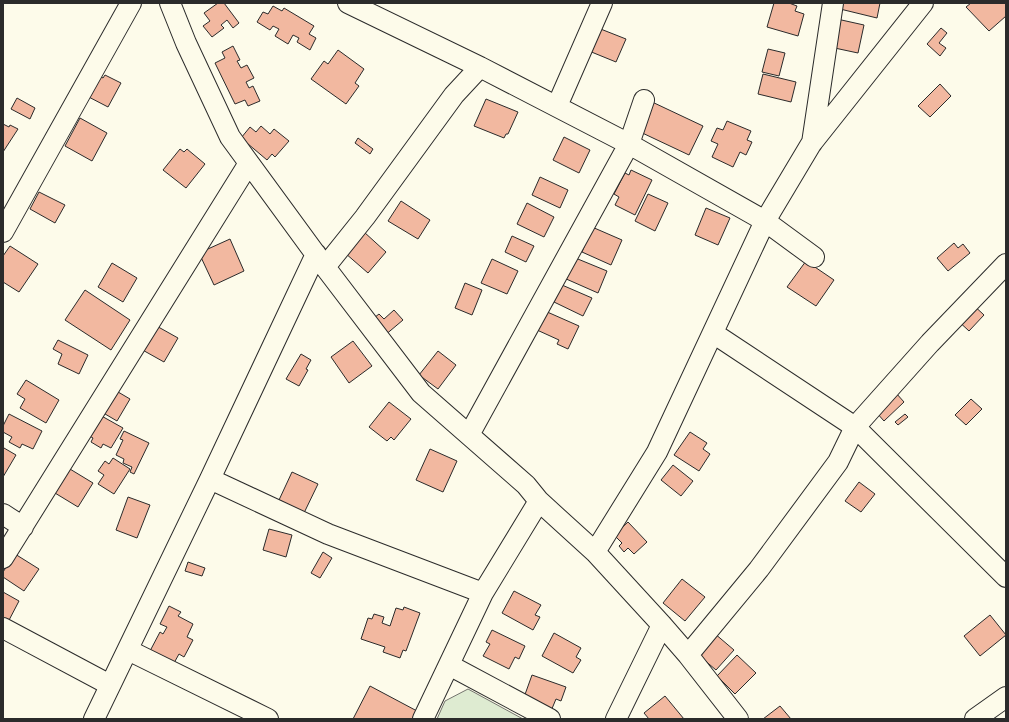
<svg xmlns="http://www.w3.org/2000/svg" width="1009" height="722" font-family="Manrope,sans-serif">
<rect width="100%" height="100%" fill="#fdfbea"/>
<path fill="#deebd1" stroke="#74746e" d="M468,689L523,719H437L445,701Z"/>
<path fill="#f2b8a0" stroke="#2b2b2b" d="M218,3H224L239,23L233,28L227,20L221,25L224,28L212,37L203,26L210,21L204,13Z
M774,3H789L797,6L795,11L804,14L798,36L767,27Z
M837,3H880L877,18L836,8Z
M971,3H1006V16L989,31L966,7Z
M273,6L282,11L284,8L314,26L309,34L316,38L310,50L297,42L299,38L293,35L288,44L275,36L279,29L273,26L270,30L257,22L263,12L268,14Z
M837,19L864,25L858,53L830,47Z
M593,26L626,39L616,62L589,51Z
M941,28L947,33L939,43L946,48L940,56L927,44Z
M233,46L240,60L237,61L241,68L247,65L254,78L246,82L249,88L253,86L260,101L248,106L245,100L235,104L215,63L225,58L222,52Z
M768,49L785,53L779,76L762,72Z
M338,50L364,69L355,83L359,86L346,104L311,79L324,61L328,64Z
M94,73L103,78L105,75L121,83L108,107L83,94Z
M763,74L796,82L791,102L758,94Z
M940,84L951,96L930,117L918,106Z
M17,98L35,108L30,119L11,109Z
M486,99L518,112L508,134H506L504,138L474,126Z
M650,101L703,126L689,155L636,130Z
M80,118L107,133L92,161L65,146Z
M727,121L751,131L747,140L752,142L746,155L740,152L733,167L712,157L718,144L711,141L717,128L723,130Z
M3,124L9,127L10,125L18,129L3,152Z
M261,126L270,134L274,129L289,141L275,157L272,154L267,160L241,138L250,127L256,132Z
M564,137L590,150L579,173L553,160Z
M358,138L373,149L370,154L355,143Z
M180,149L184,152L187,149L205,164L186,188L163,170Z
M631,170L652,180L635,215L615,205L619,197L614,194L625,173L629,175Z
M540,177L568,190L560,208L532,195Z
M39,192L65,205L55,223L30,209Z
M648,194L668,203L655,231L635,221Z
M401,201L430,220L418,239L388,221Z
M527,203L554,217L544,237L517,224Z
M706,208L730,218L718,245L695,235Z
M592,227L622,240L611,265L582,252Z
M364,232L386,252L368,273L345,253Z
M512,236L534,246L526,262L505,252Z
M230,239L244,271L214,285L199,253Z
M954,243L958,248L963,244L970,253L948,271L937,258Z
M10,246L38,264L19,292L3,282V256Z
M573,257L607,271L598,293L564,278Z
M492,259L518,271L507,294L481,283Z
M806,261L834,280L816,306L787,287Z
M112,263L137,278L123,302L98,287Z
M465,283L482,290L472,315L455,308Z
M562,285L592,298L583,316L554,302Z
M85,290L130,320L111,350L65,320Z
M970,302L984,315L969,331L955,318Z
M394,310L403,320L384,336L370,321L379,314L384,319Z
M545,311L579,326L568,349L557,344L559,340L537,330Z
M153,324L178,338L164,362L139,348Z
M58,340L88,355L79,374L58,364L62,354L53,349Z
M353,341L372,366L349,383L331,357Z
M438,351L456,365L438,389L419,375Z
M301,354L311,360L306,369L308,370L299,386L286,379Z
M26,380L59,400L46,423L20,408L25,399L17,394Z
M113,389L130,399L117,421L100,411Z
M896,393L904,402L884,421L876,412Z
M971,399L982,409L966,425L955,415Z
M389,402L411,419L394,440L391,437L387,441L369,427Z
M9,414L42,431L33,449L22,444L20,448L9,442L12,437L3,432V426Z
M98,414L123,428L111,448L103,444L101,448L91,442L93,438L86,434Z
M905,414L908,417L898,425L895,422Z
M124,431L149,443L134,474L130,472L132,467L123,463L124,459L116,455L123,440L120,439Z
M690,432L707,443L703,449L710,454L699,471L674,455Z
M4,448L16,455L3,477V450Z
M430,449L457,461L443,492L416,480Z
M113,458L130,469L114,494L98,484L104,475L98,471L105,461L109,464Z
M673,465L693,481L681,496L661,480Z
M65,466L93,483L78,507L50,490Z
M292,472L318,484L304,513L279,500Z
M859,482L875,494L861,512L845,501Z
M128,497L150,505L137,538L116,530Z
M628,522L647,542L634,554L628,548L624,552L619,546L622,543L614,535Z
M269,529L292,535L286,557L263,550Z
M323,552L332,558L320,578L311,573Z
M15,554L39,569L24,591L3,577V572Z
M188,562L205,568L202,576L185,571Z
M682,579L705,597L685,621L663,603Z
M514,591L541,605L535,615L540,617L533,630L502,613Z
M3,592L19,601L7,624L3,622Z
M169,606L181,612L178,616L193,624L187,637L193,640L184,657L179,654L174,663L150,651L160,632L163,634L167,627L160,624Z
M404,607L420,613L406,651L403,650L400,658L383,652L385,647L361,639L368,618L372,619L374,614L384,617L382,623L390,626L396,608L403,610Z
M990,615L1006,635L980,656L964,636Z
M492,630L525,646L519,659L515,657L509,669L483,656L490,644L486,642Z
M554,633L581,648L576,657L581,660L573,673L542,656Z
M714,633L734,650L716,670L696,653Z
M737,655L756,673L735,694L717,676Z
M532,675L566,687L561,701L556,699L551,711L523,700Z
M370,686L417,711L413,719H353Z
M665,696L684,719H649L644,713Z
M780,706L791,719H763Z"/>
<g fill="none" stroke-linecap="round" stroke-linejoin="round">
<g stroke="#2b2b2b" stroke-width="22">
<path id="minor" d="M170,3L186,43L230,137L325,267L421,393L526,485L539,501L595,552L662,625L688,655L738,719
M348,3L480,67
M557,106L602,3
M812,143L833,3
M3,232L131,3
M325,267L365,217L454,95L480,67L629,144L765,221L814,257
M713,333L855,427L1006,577
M469,435L629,144L644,100
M210,479L328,534L483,593
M3,514L23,527
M595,552L657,452L765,221L811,144L923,3
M3,558L249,163
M3,628L110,685
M128,650L268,719
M688,655L759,569L838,462L855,427L930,343L1006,264
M449,665L550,719
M94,719L210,479L316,254
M423,719L483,593L539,501
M616,719L662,625
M975,719L1006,697"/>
</g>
<use href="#minor" stroke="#fdfbea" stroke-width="20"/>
</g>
<rect width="1009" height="722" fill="none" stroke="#2b2b2b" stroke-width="8"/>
</svg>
